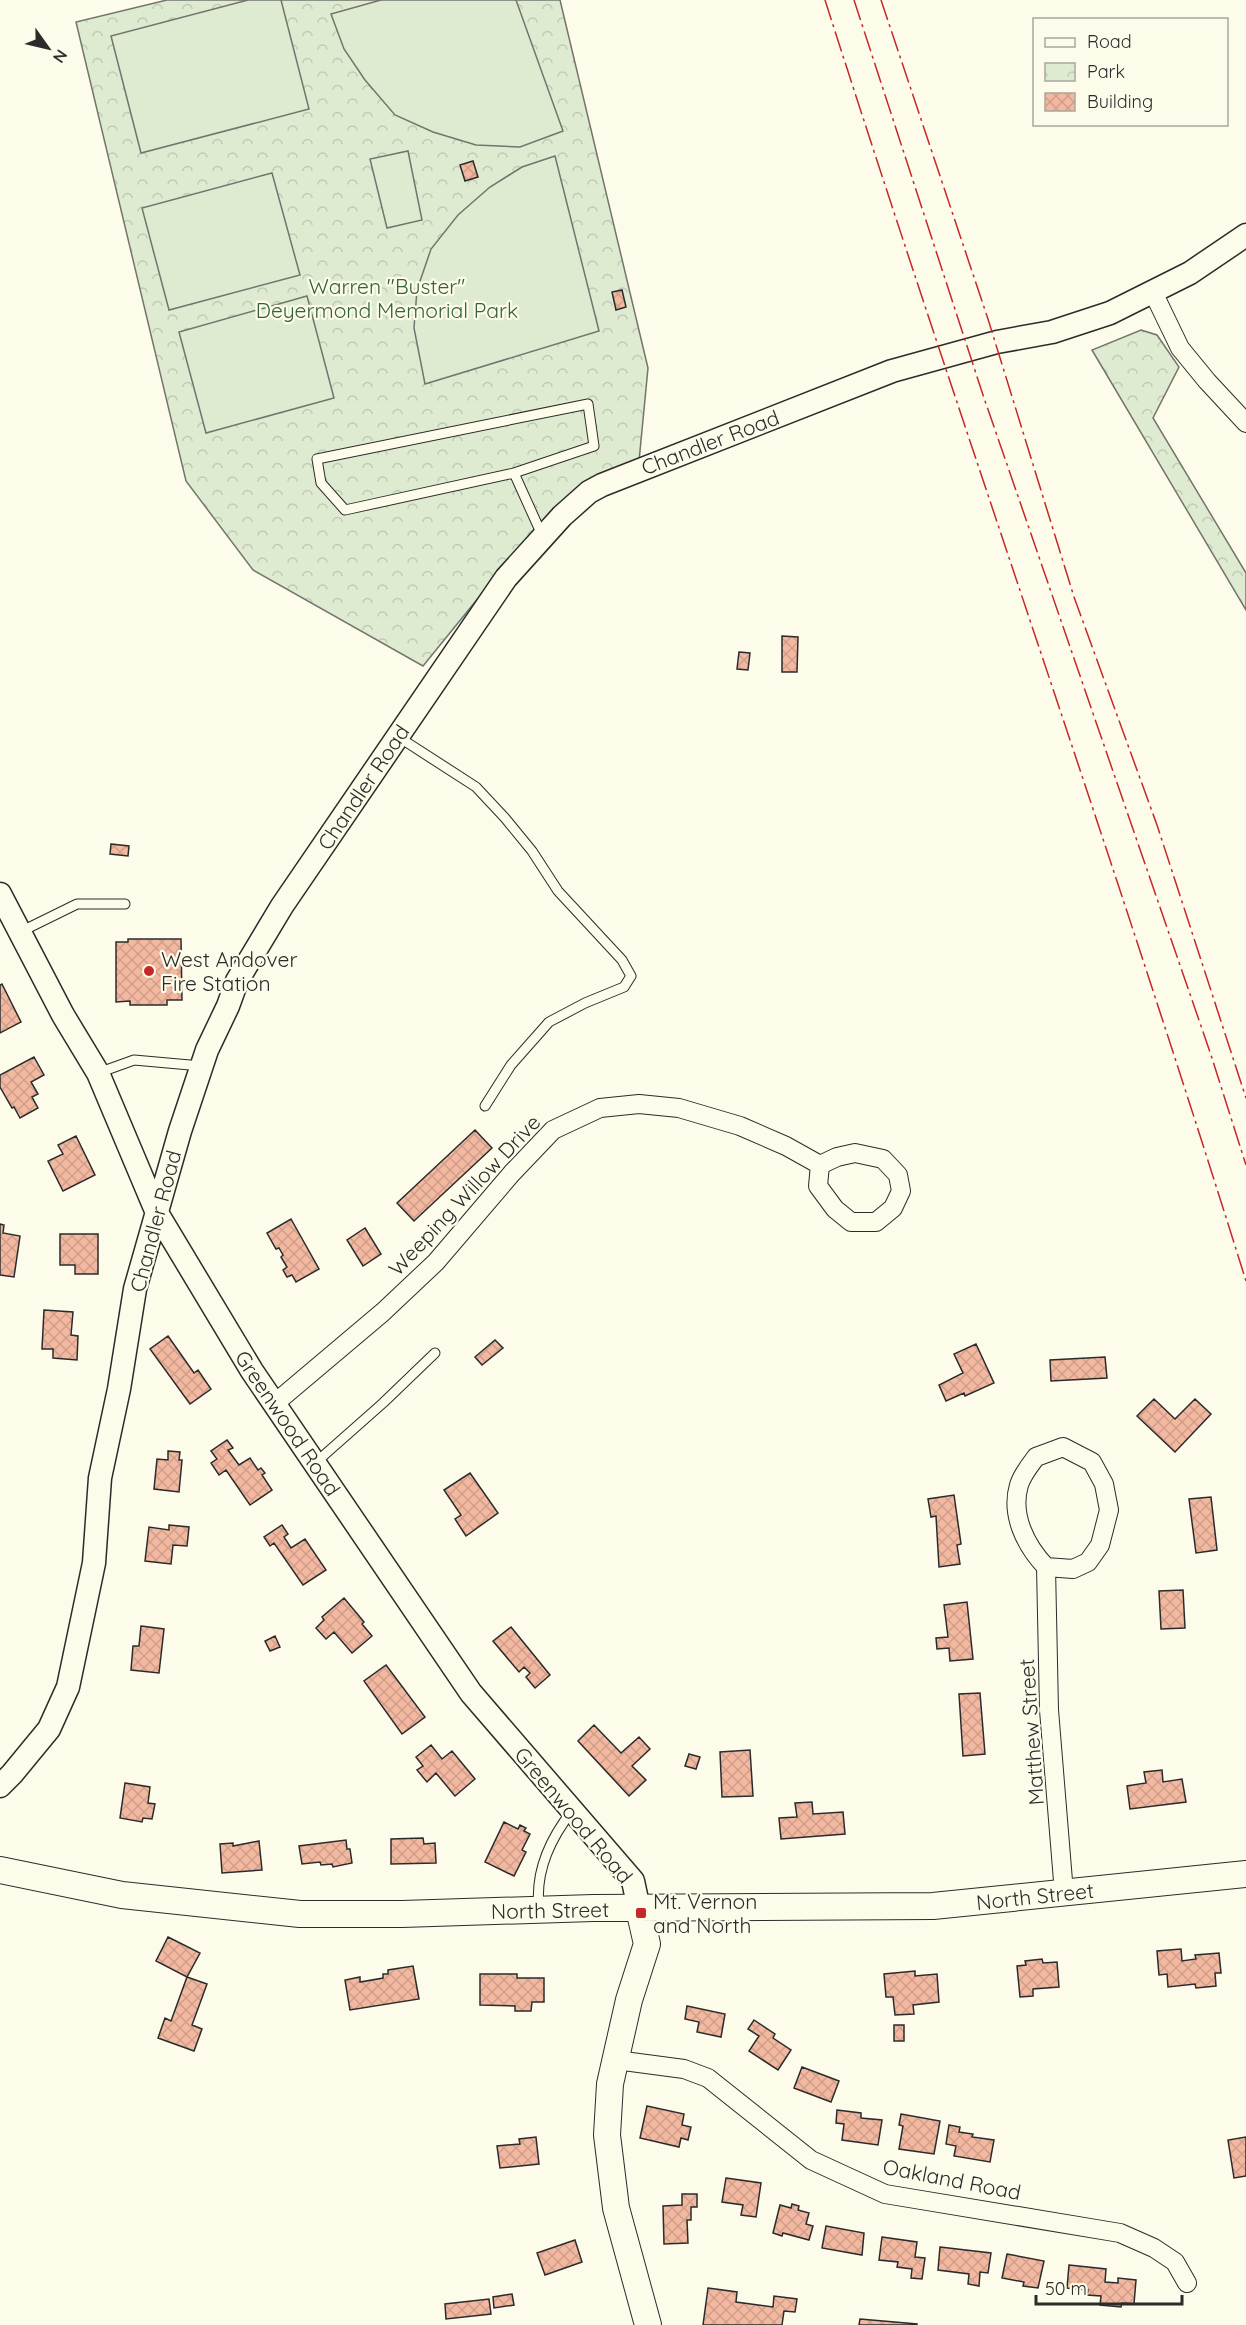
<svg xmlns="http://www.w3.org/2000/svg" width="1246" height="2325" font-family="Quicksand,sans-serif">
<defs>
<pattern id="park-crowns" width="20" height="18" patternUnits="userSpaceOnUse" patternTransform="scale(1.5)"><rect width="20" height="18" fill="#deebd1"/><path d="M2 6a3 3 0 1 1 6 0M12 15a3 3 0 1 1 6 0" fill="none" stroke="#bfcab4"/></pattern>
<pattern id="building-cross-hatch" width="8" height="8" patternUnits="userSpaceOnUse" patternTransform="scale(1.5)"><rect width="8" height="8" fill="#f2b8a0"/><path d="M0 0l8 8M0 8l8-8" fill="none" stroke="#d09e8a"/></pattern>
</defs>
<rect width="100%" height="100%" fill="#fdfbea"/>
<path fill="url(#park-crowns)" stroke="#74746e" stroke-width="1.5" d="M167,0H560L648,368L639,461L523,543L423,666L253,570L186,481L76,22Z
M1141,330L1157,335L1179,367L1153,418L1246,573V610L1092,350Z"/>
<path fill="#deebd1" stroke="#74746e" stroke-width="1.5" d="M248,0H281L309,109L141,153L111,36Z
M381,0H516L563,131L520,147L476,145L433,132L395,115L365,80L344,49L331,14Z
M408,151L422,220L387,228L370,159Z
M555,156L599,331L425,384L414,328L417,290L431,249L458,215L490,187L522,167Z
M272,173L300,275L169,310L142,208Z
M307,296L334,398L206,433L179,332Z"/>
<path fill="url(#building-cross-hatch)" stroke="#2b2b2b" stroke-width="1.5" d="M473,161L478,177L465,181L460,165Z
M622,290L626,307L616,310L612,292Z
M782,636L798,637L797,672H782Z
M739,652L750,653L748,670L737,669Z
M111,844L129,846L128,856L110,854Z
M128,939H181L182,1000H167V1005H130V1001L116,1002V942H128Z
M2,984L21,1022L0,1033V985Z
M34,1057L44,1075L31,1082L38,1094L32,1097L38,1108L20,1118L14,1107L12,1108L0,1087V1075Z
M475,1130L492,1148L414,1221L397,1203Z
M76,1136L95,1175L63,1191L48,1161L63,1154L58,1145Z
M291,1219L319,1269L296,1282L292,1275L287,1277L283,1270L287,1267L281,1257L283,1255L279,1248L276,1249L267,1233Z
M0,1224L4,1225L3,1233L20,1236L14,1277L0,1275Z
M365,1228L381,1254L363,1266L347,1240Z
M60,1234H98V1274H75V1265H60Z
M44,1310L73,1312L71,1335L78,1336L77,1360L53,1358V1349H42Z
M168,1336L194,1373L198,1370L211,1389L190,1404L150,1349Z
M495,1340L503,1348L482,1365L475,1357Z
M976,1344L994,1383L965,1396L964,1393L946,1401L939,1385L963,1373L954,1354Z
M1105,1357L1107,1378L1051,1381L1050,1360Z
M1154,1399L1175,1419L1195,1399L1211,1414L1175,1452L1137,1416Z
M227,1440L233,1448L228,1450L239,1465L250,1458L258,1470L261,1468L265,1473L262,1475L272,1490L250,1505L226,1470L219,1475L211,1463L217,1459L211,1451Z
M168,1451L180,1452L179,1460H182L179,1492L154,1489L157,1459L168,1460Z
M470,1473L498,1513L466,1536L455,1519L461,1515L444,1490Z
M954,1495L961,1544L957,1545L960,1564L939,1567L936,1516L931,1517L928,1499Z
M1211,1497L1217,1550L1196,1553L1189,1499Z
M169,1525L189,1527L187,1546L173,1545L171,1564L145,1561L149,1527L169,1530Z
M282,1525L288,1534L284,1537L291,1548L305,1539L326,1570L303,1585L274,1543L270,1546L264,1537Z
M1183,1590L1185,1628L1161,1629L1159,1591Z
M344,1598L364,1622L362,1624L372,1636L352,1653L334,1632L326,1639L316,1628L324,1620L322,1617Z
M967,1602L973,1659L950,1661L949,1648L937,1649L936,1638L948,1637L944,1605Z
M141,1626L164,1629L159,1673L131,1670L133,1646H139Z
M511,1627L550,1675L535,1688L526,1677L530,1673L524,1667L519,1672L493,1641Z
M275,1636L280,1647L270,1651L265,1641Z
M386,1665L425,1717L402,1734L364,1681Z
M980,1693L985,1754L963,1756L959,1694Z
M594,1725L621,1753L639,1737L650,1749L632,1766L646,1780L629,1796L578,1741Z
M431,1745L442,1759L452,1751L475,1779L455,1796L436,1773L427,1782L417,1770L423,1766L416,1757Z
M750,1750L753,1796L722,1797L720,1752Z
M689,1754L700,1757L696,1769L685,1766Z
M1162,1770L1163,1782L1182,1779L1186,1802L1130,1809L1127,1786L1146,1783L1144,1772Z
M125,1783L150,1787L148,1803L155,1804L152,1819L143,1818L142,1822L120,1818Z
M812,1802L813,1814L843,1812L845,1834L781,1839L779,1818L797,1817L795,1803Z
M504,1822L518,1829L520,1825L526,1828L524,1831L530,1834L522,1850L526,1852L514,1876L485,1862Z
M423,1838L424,1844L435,1843L436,1863L391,1864V1839Z
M346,1840L347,1849H350L352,1863L333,1867L332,1864L321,1865L320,1862L302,1864L299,1846Z
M259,1841L262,1870L222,1873L220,1844L233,1843V1846Z
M168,1937L200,1953L187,1977L156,1961Z
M1181,1949L1182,1961L1196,1959L1195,1955L1219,1953L1221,1973H1215L1216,1986L1196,1988L1195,1984L1168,1987L1167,1974L1159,1975L1157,1951Z
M1042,1959L1043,1963L1057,1962L1059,1987L1033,1989V1996L1020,1997L1017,1966L1026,1965L1025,1961Z
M413,1966L419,1999L350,2010L345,1980L360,1977V1982L383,1978V1974H388V1970Z
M915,1971V1976L937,1974L939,2002L913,2005L914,2014L895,2015L893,1997H886L884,1974Z
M480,1974H517V1978H544V2002H532L531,2011H515V2006L480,2005Z
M187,1977L207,1984L192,2025L202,2029L194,2051L158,2038L165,2018L171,2021Z
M687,2006L725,2014L721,2037L697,2032L699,2022L685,2019Z
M754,2020L775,2034L773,2038L791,2050L778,2070L749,2051L759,2036L748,2029Z
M894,2025H904V2041H894Z
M802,2067L839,2081L831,2102L794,2088Z
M647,2106L684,2114L682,2125L691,2127L688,2140L681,2138L679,2147L640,2138Z
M837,2110L861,2113V2118L882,2120L878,2145L842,2140L844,2124L836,2123Z
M901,2114L940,2121L934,2154L899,2149L903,2126L899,2125Z
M949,2125L960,2127L959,2132L973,2134L972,2137L994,2140L990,2162L954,2156L956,2146L946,2144Z
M536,2137L539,2164L500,2168L497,2146L520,2144L519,2139Z
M1246,2137V2176L1234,2178L1228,2140Z
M726,2178L761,2183L756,2217L741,2215L743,2205L722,2202Z
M682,2194H697V2207H691V2220H687L688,2243L664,2244L663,2206L682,2205Z
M792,2204L799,2206L798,2210L809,2213L806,2224L813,2226L809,2240L783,2233L782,2236L773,2233L780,2205L791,2208Z
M826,2226L864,2233L862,2255L822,2248Z
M882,2237L917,2242L915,2257L925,2258L922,2279L911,2278L912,2269L897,2267L898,2262L879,2260Z
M575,2240L582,2262L545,2275L537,2253Z
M940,2247L991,2253L988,2273L980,2272L979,2286L968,2284L969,2274L938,2270Z
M1007,2254L1044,2261L1038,2288L1023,2286L1024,2282L1002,2278Z
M1069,2265L1106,2269L1105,2282L1118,2283V2278L1136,2280L1134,2304L1122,2303L1121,2307L1100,2305L1101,2296L1087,2295L1088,2290L1067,2288Z
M708,2288L737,2292L736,2302L773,2307L774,2296L797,2299L795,2312L784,2311L782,2325H703Z
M512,2294L514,2305L494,2308L493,2297Z
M489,2299L491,2314L446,2319L445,2304Z
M860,2319L917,2324V2325H859Z"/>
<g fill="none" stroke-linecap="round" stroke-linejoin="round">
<g stroke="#2b2b2b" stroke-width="11">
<path id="service" d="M514,473L594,446L588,404L317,459L321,483L345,510L514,473L542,535
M397,736L476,787L505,818L532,851L558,891L622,960L631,976L624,987L585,1003L549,1022L511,1065L485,1106
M20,932L77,904H125
M98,1073L134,1060L201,1066
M314,1464L383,1403L435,1353
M539,1908C535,1872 550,1839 572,1811"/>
</g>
<g stroke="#2b2b2b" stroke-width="20">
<path id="minor" d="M1153,292L1180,348L1207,381L1246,423
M855,1153L883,1159L898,1175L901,1191L893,1208L876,1222H851L835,1209L818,1186L820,1165L837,1157Z
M274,1404L383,1312L436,1262L512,1173L553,1130L600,1108L639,1104L679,1108L740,1126L786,1146L820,1165
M1046,1567C1026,1546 1010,1515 1019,1485C1022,1475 1030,1465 1036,1457L1063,1447L1092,1462L1104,1484L1109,1510L1100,1545L1088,1562L1073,1569L1046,1567L1049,1710L1064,1893
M616,2060L684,2069L708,2078L811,2160L885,2194L1120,2233L1154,2248L1175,2262L1187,2283"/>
</g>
<g stroke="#2b2b2b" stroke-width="25">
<path id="tertiary" d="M0,894L63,1015L98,1073L157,1213L252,1371L471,1693L633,1881L639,1909
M0,1786L12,1774L49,1729L68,1687L94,1563L100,1478L119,1389L135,1289L180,1131L207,1050L228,1006L237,981L282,906L506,578L562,516L589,492L602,485L892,371L997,342L1052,332L1110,313L1190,273L1246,235"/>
</g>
<g stroke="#2b2b2b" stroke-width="28">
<path id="secondary" d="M0,1870L122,1895L300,1914H402L593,1908L933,1906L1246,1874
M639,1909L647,1944L629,2000L610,2084L607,2135L616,2208L648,2325"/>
</g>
<use href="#service" stroke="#fdfbea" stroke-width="9"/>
<use href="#minor" stroke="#fdfbea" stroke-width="18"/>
<use href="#tertiary" stroke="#fdfbea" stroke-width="22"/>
<use href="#secondary" stroke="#fdfbea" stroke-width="26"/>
<path stroke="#c62828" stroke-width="1.5" stroke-dasharray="21 4.5 3 4.5" stroke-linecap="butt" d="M825,0C962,428 1112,852 1246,1281
M854,0L983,395L1210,1052L1246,1165
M881,0L988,319L1074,597L1157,825L1246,1098"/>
</g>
<g fill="#c62828" stroke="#fdfbea" stroke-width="2">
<circle cx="149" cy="971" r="6"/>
<rect x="635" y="1907" width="12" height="12" rx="3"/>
</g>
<g text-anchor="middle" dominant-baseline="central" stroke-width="4.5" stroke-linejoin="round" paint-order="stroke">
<g font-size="21" fill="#34623c" stroke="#fdfbea">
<text x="387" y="286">Warren "Buster"<tspan x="387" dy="24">Deyermond Memorial Park</tspan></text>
</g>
<g font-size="21" fill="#2b2b2b" stroke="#fdfbea">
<text transform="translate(710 442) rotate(-21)">Chandler Road</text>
<text transform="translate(363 787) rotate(-56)">Chandler Road</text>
<text transform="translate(464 1195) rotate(-47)">Weeping Willow Drive</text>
<text transform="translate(155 1221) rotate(-75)">Chandler Road</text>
<text transform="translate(288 1423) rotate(56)">Greenwood Road</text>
<text transform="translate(1031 1732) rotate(-94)">Matthew Street</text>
<text transform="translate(574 1815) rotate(50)">Greenwood Road</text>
<text transform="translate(1035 1896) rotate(-6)">North Street</text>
<text transform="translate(550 1910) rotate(-1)">North Street</text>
<text transform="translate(952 2179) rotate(11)">Oakland Road</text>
</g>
<g font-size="21" fill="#2b2b2b" stroke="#fdfbea" text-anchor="start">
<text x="161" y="959">West Andover<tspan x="161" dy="24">Fire Station</tspan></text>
<text x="653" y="1901">Mt. Vernon<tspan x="653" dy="24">and North</tspan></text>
</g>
</g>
<rect x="1033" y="18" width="195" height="108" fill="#fdfbea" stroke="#a9a89e" stroke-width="1.5"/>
<rect x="1045" y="38" width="30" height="9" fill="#fdfbea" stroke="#a9a89e" stroke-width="1.5"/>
<text x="1087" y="48" font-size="18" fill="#2b2b2b">Road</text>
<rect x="1045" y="63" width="30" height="18" fill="url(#park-crowns)" stroke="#a9a89e" stroke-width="1.5"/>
<text x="1087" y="78" font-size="18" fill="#2b2b2b">Park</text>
<rect x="1045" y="93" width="30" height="18" fill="url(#building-cross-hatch)" stroke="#a9a89e" stroke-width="1.5"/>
<text x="1087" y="108" font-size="18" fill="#2b2b2b">Building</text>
<g transform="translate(48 48) rotate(124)" stroke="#fdfbea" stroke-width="4.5" paint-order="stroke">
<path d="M0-4.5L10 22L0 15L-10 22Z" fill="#2b2b2b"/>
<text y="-9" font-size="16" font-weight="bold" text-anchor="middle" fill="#2b2b2b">N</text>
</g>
<path d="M1036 2295v9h146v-9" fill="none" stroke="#2b2b2b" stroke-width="3"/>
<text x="1045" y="2295" font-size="18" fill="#2b2b2b" stroke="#fdfbea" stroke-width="4.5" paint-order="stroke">50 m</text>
</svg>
